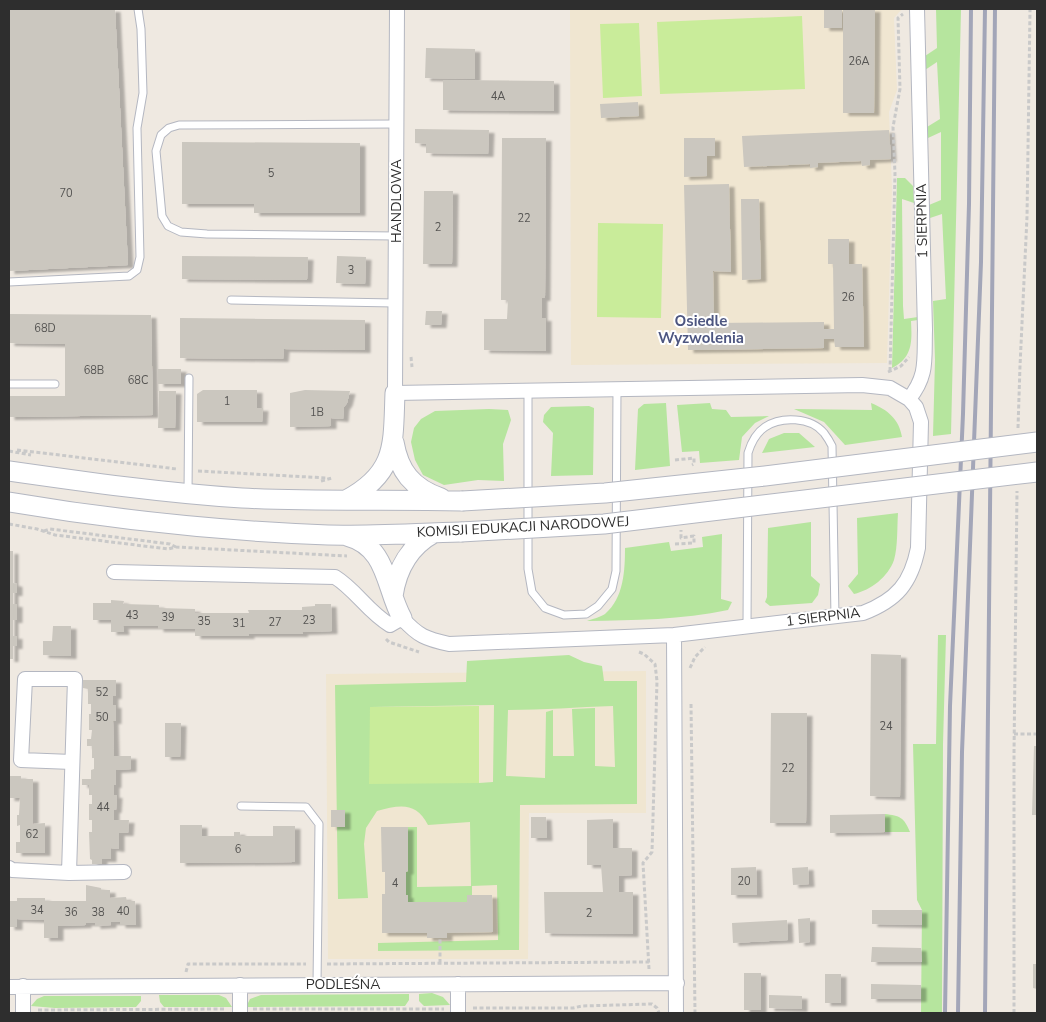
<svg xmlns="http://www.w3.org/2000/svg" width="1046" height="1022" font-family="'Nunito Sans',sans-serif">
<defs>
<filter id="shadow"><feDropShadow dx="5.5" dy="3" stdDeviation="1" flood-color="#0004"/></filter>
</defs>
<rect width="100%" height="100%" fill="#efe9e1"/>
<path fill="#f0e6d1" d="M570,9H902L894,18L897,90L889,112L892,189L887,363L571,365Z
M646,671V813H529L528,959H328L326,674Z"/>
<path fill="#b6e59e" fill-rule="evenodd" d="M936,9H961L951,434L933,436L935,360L933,301L946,299L942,214L930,218L929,205L941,200V132L928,138L927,127L940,119L937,62L925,70V56L937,48Z
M897,178H905L913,186L914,203L902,199L903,306L904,319L918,317V320L911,321C912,341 913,358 892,368Z
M666,403L670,466L635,470L638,409L644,404Z
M710,403L712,409L726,410L731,417L769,416L755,423L742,437L739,460L700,463L699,451L682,452L677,405Z
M871,403C888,410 899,419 902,437L845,445L824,422L794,409L872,410Z
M589,406L594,408L593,475L551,476L553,433L543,422L544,415L551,407Z
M489,409L508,410L511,420L503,444L504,481L478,480L444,485L423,475L415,460L411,442L414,428L421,419L435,411Z
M784,433H799L815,447L762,453L769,439Z
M898,513C897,526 898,547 894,560C888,577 871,590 854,594L848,586L858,574L857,518Z
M811,522V576L820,584L818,595L812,603L770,606L765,602L767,597L768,528Z
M722,534L721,599L732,602L728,610C682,620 634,620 587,621C592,619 601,617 605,614C624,598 625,570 625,548L669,542L671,551L703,547L702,537Z
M938,635H946L943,744L942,1013H921L922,910L917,900L913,744H936Z
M569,655L584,662L602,666L604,681H637V804L520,805L519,950L378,951V943L498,940L497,885L472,886V895H467V902H408V895H406V872L408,871V827H417V887L471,886L470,822L428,825C416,801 399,805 377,811L366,828L364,844L368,898L338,899L335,685L466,682L467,661ZM494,705L493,782L479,783L371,707ZM613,706L615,767L595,766V708L572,709L574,756H553V710L546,712L545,778L506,776L508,710C543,710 578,707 613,706Z
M885,814C900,816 904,817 910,832H885Z
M432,993L443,997L450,1005L424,1006L419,1001V994Z
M409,994V1000L405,1006L246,1007L250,999L261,995Z
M159,995H219L226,998L232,1007H164L160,1002Z
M44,996H141V1001L136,1007L55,1008L31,1006L37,999Z"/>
<path fill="#c9ec9a" d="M802,16L805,89L660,94L657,22Z
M639,23L642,96L603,98L600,24Z
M598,223L663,224L661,318L597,317Z
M479,706V783L369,784L370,707Z"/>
<path fill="#cbc7bf" filter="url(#shadow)" d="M9,9H115L128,265L9,271Z
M824,9H842V28H824Z
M843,9H875L874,113H843Z
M426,48L475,49V79L425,78Z
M443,80L554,81V111L443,110Z
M638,102L639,116L601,118L600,104Z
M415,129L489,130L488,154L426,153V144L415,143Z
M889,130L891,159L870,160V165L862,166L861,161L818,163V167L810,168V164L744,167L742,136Z
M502,138H546L545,298H542V318H546V351L484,350V319H507L508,300H501Z
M684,138H715V156H707V176L684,177Z
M182,142L360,143V213H254V204H182Z
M729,184L731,272L713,271L714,323L824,322V329H834L833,264H828V239H849V264H862L864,347H835L834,339H824V348L688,350L684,185Z
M424,191H453L452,264H423Z
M741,199H759L761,279L742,280Z
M182,256L308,257L307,280L182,279Z
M337,256L366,257L365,284L336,283Z
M426,311H442L441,325H425Z
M9,314L151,315L153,415L9,417V396H65V344L9,343Z
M180,318L365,320V350L284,349L283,359L180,358Z
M158,369H181V384H158Z
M203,390H257V408H263L262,422H197V394Z
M305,390L350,391L347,403L344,407L343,419L331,418V426L290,427V393Z
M159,391H176L175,428H158Z
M9,551H13V583L17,584V593H13V604H17V620H13V636H17V646H13V659H9Z
M111,600L124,601L123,604L159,605V608L195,609V613H249L248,610H302V607L315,606V604H331L332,631L302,632L303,634H249V636H195V629H158V626H123L124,632H111V620H93V603H111Z
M53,626H71V656L43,655V641H52Z
M871,654L901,655L900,797L870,796Z
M83,680H116V696H113V705H116V721H113L114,756H131V769L116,770V785H114V795H117L116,810H114V820H129L128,833H119V849L111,848V859H102V864H92V860L90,859L89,832H92V820H89V804H92V795H89V785H82V779H91V770L94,769V758H92V746H87V739H91L92,730H89V714H91V704H88V689L83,688Z
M771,713H807L806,823H770Z
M165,723H181L180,757H165Z
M1034,746H1037V815H1032Z
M9,776H21V779H33V824L45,823V853H16V842H20V825L17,826V815H19L20,798H9Z
M331,810H345V827H331Z
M885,814V832L830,833V815Z
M531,817H546L547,838H531Z
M613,819V848H632V875L619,876V892H633V934L545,933L544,892H603L601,865H587V820Z
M180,825H202V836H234V832H240V836H273V826H295V862L180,863Z
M381,827H408V871L406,872V895H408V902H467V895H492L493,932L447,933V938H427V933H382V894H385V872H382Z
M756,867L757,895H731V868Z
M808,867L809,884L793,885L792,868Z
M86,885L101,888V890H110V898L126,897L127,901H135L136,925H120V922H111V925L95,926V923H86V925L58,926V938H44V920L17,919V927H9V901H17V898H45V901H86Z
M872,910H922V925L872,924Z
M810,918V942L799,943L798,919Z
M787,920L788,940L733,943L732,923Z
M872,947L921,948L922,962H871Z
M1033,964H1037V989L1033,988Z
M744,973H761V1010H744Z
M825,974H841V1003H825Z
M871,984L921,985V999H871Z
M769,995L802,996V1009L769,1008Z"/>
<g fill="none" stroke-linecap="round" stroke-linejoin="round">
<g stroke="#b4b7c1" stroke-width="9">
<path id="lane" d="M396,236L207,234L181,232L168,226L162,216L156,151L161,135L169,128L179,125L396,124
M9,282L129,276L137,270L140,257L137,128L143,93L141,29L138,9
M231,300L395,303
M9,384H55
M528,390V569L532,592L545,608L564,615L586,614L598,606L612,589L616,571L617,388
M188,493L189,378
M747,626L748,453C751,443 756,433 765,427C781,416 811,417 824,433C827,437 830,442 832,446L835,617
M241,806L306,807L319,824L317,984"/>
</g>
<g stroke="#b4b7c1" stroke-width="16">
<path id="street" d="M909,399C928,375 924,360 925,330L917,9
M114,572L335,577C356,590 368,612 390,625L402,618C418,636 426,639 449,644L674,635L863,613C897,600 911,583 918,548L921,422L916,407L909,399L890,388L862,385L395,393L397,9
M674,635L676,1013
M9,868L12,870L69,873L124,872
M69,873L75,679H25L21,760L72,762
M23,986V1013
M9,987L677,983
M240,1013V985
M458,1013V984"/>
</g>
<g stroke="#b4b7c1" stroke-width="21">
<path id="secondary" d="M394,442C399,471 412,488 441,498
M9,471C86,482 164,493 242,498C315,502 389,499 462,501
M346,500C397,473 393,444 395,393
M9,502C115,520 221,531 328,535C372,536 417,533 461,532
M347,536C388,547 385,587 402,618
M393,596C397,569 410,546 434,533"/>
</g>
<path stroke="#c9c9c9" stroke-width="3" stroke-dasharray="4 2.5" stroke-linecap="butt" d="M411,357L412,367
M890,371L895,174L893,127L900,89L898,18L903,14
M888,372L901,366L909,357
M1018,428L1020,366L1027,217L1030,10
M17,450L177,469
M9,451L31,455
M675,460L694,458V464L692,465
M198,471L327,478
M321,481L332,478
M9,524L37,529L55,535L168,549L176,547L347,556
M44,531L50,529L170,544L176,547
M675,544L694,543V536L681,538V530
M386,639L389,642L419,652
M639,652L644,654L655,664L657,681L652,852L643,863L649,969
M690,668L695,657L705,647
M691,704L695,1013
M1014,734H1037
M440,963V938
M327,964L649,962
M186,972L188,964H306
M473,1008H573L582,1006L652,1004L657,1008L659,1013
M253,1009H444
M38,1010L226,1009
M1014,1013V754L1017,491"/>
<use href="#lane" stroke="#fff" stroke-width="7"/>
<use href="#street" stroke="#fff" stroke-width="14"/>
<use href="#secondary" stroke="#fff" stroke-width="19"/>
<path stroke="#a3a6b8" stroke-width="4" d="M945,1013L950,706L963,414L969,204L971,9
M958,1013L962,752L981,262L985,9
M985,1013L995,9"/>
<g stroke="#b4b7c1" stroke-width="21" stroke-linecap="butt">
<path id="secondary-bridge" d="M462,501L605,493L765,476L1037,442
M461,532L604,524L1037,472"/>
</g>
<use href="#secondary-bridge" stroke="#fff" stroke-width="19"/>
</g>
<g text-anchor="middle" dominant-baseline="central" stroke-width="4" stroke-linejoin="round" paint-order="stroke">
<g font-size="11" fill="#555452">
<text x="859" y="61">26A</text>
<text x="498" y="96">4A</text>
<text x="271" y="173">5</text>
<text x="66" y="193">70</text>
<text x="524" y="218">22</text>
<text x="438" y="227">2</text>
<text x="351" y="270">3</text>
<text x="848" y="297">26</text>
<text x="45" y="328">68D</text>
<text x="94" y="370">68B</text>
<text x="138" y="380">68C</text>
<text x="227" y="401">1</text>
<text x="317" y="412">1B</text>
<text x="132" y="615">43</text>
<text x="168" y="617">39</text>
<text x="309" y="620">23</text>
<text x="204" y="621">35</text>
<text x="275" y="622">27</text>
<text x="239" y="623">31</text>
<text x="102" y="692">52</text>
<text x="102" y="717">50</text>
<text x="886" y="726">24</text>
<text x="788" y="768">22</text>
<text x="103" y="807">44</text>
<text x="32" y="834">62</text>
<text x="238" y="849">6</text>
<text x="744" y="881">20</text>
<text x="395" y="883">4</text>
<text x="37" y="910">34</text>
<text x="123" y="911">40</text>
<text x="71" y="912">36</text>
<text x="98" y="912">38</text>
<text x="589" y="913">2</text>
</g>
<g font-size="14" fill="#2e2e2e" stroke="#fff">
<text transform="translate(396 201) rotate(-90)">HANDLOWA</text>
<text transform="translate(922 221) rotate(-91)">1 SIERPNIA</text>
<text transform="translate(523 527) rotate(-3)">KOMISJI EDUKACJI NARODOWEJ</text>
<text transform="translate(823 617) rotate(-7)">1 SIERPNIA</text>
<text x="343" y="984">PODLEŚNA</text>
</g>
<g font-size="15" font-weight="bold" fill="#4d5680" stroke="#fff">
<text x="701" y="321">Osiedle<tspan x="701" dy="17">Wyzwolenia</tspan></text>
</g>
</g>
<rect width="1046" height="1022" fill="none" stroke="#2e2e2e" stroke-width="20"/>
</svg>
